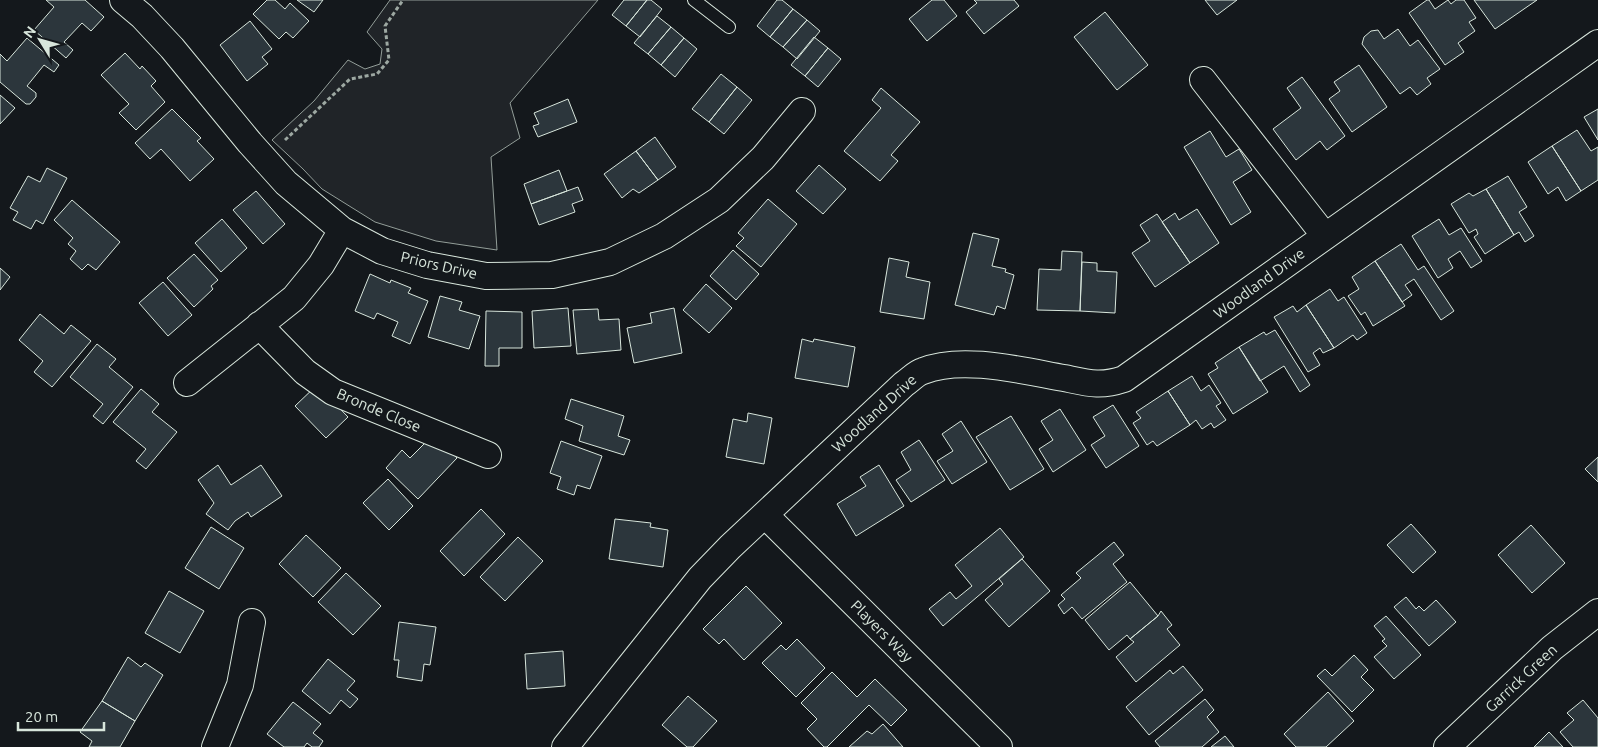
<svg xmlns="http://www.w3.org/2000/svg" width="1598" height="747" font-family="Ubuntu,sans-serif">
<rect width="100%" height="100%" fill="#14181c"/>
<path fill="#202428" stroke="#939e99" d="M390,0H598L510,103L520,138L491,157L497,250L436,241L375,222L322,189L303,169L272,140L314,101L348,60L365,69L380,64L382,49L367,32Z"/>
<path fill="#2c363c" stroke="#d8e6dc" d="M46,0H85L104,17L91,31L82,23L64,42L73,50L66,58L34,30L54,7Z
M267,0H275L285,9L290,3L309,21L293,38L286,32L279,39L253,14Z
M297,0H323L314,12Z
M624,0H647L626,26L612,15Z
M647,0H651L662,9L640,37L626,26Z
M777,0H782L793,9L770,37L757,26Z
M932,0H944L957,16L927,41L909,19Z
M974,0H1014L1019,6L984,34L966,12L977,3Z
M1205,0H1237L1217,15Z
M1427,0H1429L1435,9L1448,0L1451,4L1456,0H1464L1476,18L1469,22L1475,31L1458,43L1464,52L1445,65L1409,13Z
M1474,0H1537L1495,29Z
M793,9L807,20L783,47L770,37Z
M1105,12L1148,65L1117,90L1074,37Z
M657,16L671,27L648,54L634,43Z
M807,20L820,31L797,59L783,47Z
M250,21L272,49L262,57L268,64L247,81L220,45Z
M671,27L684,38L661,65L648,54Z
M1398,29L1410,46L1418,40L1440,69L1427,78L1431,84L1417,95L1410,87L1400,94L1362,44L1364,37L1371,31L1378,30L1384,39Z
M814,37L828,48L805,76L791,65Z
M27,38L59,65L54,72L44,65L27,86L36,93V97L30,104H26L0,82V54L7,61Z
M684,38L697,49L675,77L661,65Z
M828,48L841,59L818,87L805,76Z
M125,53L140,69L142,66L156,81L151,86L165,102L136,130L119,113L129,104L101,75Z
M1359,65L1387,107L1352,132L1329,99L1340,91L1334,82Z
M721,74L737,87L709,122L692,109Z
M1302,77L1345,136L1327,150L1320,141L1296,160L1273,129L1301,108L1287,88Z
M737,87L752,100L724,134L709,122Z
M881,88L920,122L891,155L898,161L880,181L844,151L881,108L872,100Z
M0,95L15,108L0,124Z
M568,99L577,122L538,137L533,126L539,124L534,113Z
M172,109L201,138L197,141L214,159L190,181L161,149L150,159L135,143Z
M1598,109V140L1584,117Z
M1577,130L1591,151L1598,147V180L1581,191L1552,146Z
M1210,131L1226,157L1239,149L1252,170L1233,182L1251,212L1231,225L1184,147Z
M655,137L676,167L658,180L636,151Z
M1552,146L1581,191L1566,201L1558,187L1548,194L1528,162Z
M636,151L658,180L639,193L633,189L622,198L604,174Z
M819,165L846,189L823,214L796,191Z
M47,168L67,178L43,224L36,220L31,229L13,220L18,212L10,208L28,176L40,182Z
M559,170L567,191L531,204L524,184Z
M1508,176L1527,207L1519,212L1534,236L1525,242L1519,232L1514,235L1486,189Z
M578,187L583,200L572,204L575,212L539,225L531,204Z
M1486,189L1514,235L1485,254L1474,237L1478,234L1476,229L1469,233L1451,204L1469,193L1473,196Z
M256,191L285,224L263,244L233,210Z
M768,199L797,224L761,267L736,246L744,238L738,233Z
M72,200L120,242L96,270L88,264L82,270L70,259L76,251L68,244L73,238L54,220Z
M1197,209L1219,243L1190,263L1162,222L1175,213L1179,220Z
M1157,214L1190,263L1155,287L1132,253L1150,241L1140,225Z
M222,219L247,248L221,272L195,243Z
M1439,219L1449,235L1461,228L1482,261L1471,268L1460,251L1448,259L1453,268L1438,278L1412,236Z
M973,233L999,239L992,266L1006,269L1005,272L1014,275L1005,309L997,306L994,315L955,305Z
M1401,244L1418,270L1424,266L1454,311L1441,320L1414,279L1405,285L1412,295L1402,302L1375,261Z
M733,250L759,274L736,300L710,276Z
M1062,251L1082,252L1080,311L1037,310L1039,269L1061,270Z
M194,254L218,280L211,286L213,289L194,307L167,278Z
M889,258L909,262L906,277L930,282L924,319L880,312Z
M1375,261L1405,306L1373,326L1365,312L1361,315L1348,296L1359,289L1352,277Z
M1082,262L1097,263V271L1117,272L1115,313L1080,311Z
M0,268L10,277L0,290Z
M370,274L390,283L391,280L411,288L408,293L428,301L410,344L392,336L398,322L377,313L374,319L355,311Z
M163,282L192,315L168,336L139,303Z
M706,284L732,308L709,333L683,310Z
M1330,289L1338,301L1344,297L1367,333L1357,340L1353,335L1334,348L1306,305Z
M440,296L462,302L459,310L480,316L469,349L428,337Z
M1306,305L1334,348L1323,353L1320,348L1313,353L1320,365L1308,372L1274,317L1293,306L1297,312Z
M568,308L571,346L534,348L532,311Z
M674,308L682,353L634,363L627,328L652,323L650,313Z
M598,309L599,320L619,319L621,350L577,354L573,310Z
M486,311L522,312V348H499V366H485Z
M40,314L64,334L71,325L91,341L52,387L34,372L43,361L19,340Z
M1275,330L1310,385L1300,392L1284,366L1260,381L1239,347L1264,332L1266,335Z
M802,339L813,342L814,339L855,347L848,387L795,378Z
M97,344L116,359L109,367L133,387L103,424L93,416L103,404L70,377Z
M1239,347L1268,392L1233,414L1208,374L1218,368L1215,363Z
M1192,376L1201,391L1209,385L1221,403L1216,406L1226,420L1214,428L1211,423L1202,429L1196,420L1190,425L1168,391Z
M317,385L348,417L326,438L295,406Z
M141,389L159,404L152,412L177,432L146,469L136,461L146,449L113,422Z
M1168,391L1190,425L1157,446L1153,441L1147,445L1133,423L1141,418L1136,412Z
M571,399L624,416L618,436L630,440L624,455L579,441L583,426L565,419Z
M1113,405L1139,446L1106,468L1091,445L1105,436L1093,417Z
M1060,409L1086,450L1053,472L1039,449L1053,440L1041,421Z
M748,413L772,418L764,464L726,457L733,419L747,422Z
M1011,416L1044,469L1010,490L976,437Z
M961,421L987,462L952,484L937,461L953,451L942,434Z
M433,435L457,458L418,499L386,468L402,450L410,458Z
M919,440L945,480L911,502L896,480L911,470L901,452Z
M561,441L602,456L590,489L577,485L574,495L557,489L561,477L550,473Z
M1598,457V482L1585,469Z
M218,465L231,485L261,465L282,496L251,517L248,512L235,521L228,530L206,514L214,503L198,480Z
M879,465L904,506L856,536L837,504L866,486L860,477Z
M388,479L413,506L389,530L363,503Z
M481,509L505,534L464,576L440,551Z
M615,519L651,523L650,527L668,530L663,567L609,559Z
M1411,524L1436,552L1413,573L1387,545Z
M1531,525L1565,563L1532,593L1498,555Z
M211,527L244,548L219,589L185,568Z
M1000,528L1024,557L943,626L929,609L950,592L956,599L972,586L955,565Z
M306,535L341,568L313,597L279,564Z
M518,537L543,561L505,601L480,577Z
M1114,542L1124,555L1113,564L1127,582L1082,619L1072,607L1064,614L1058,605L1065,599L1061,595L1081,578L1076,573Z
M1022,559L1050,591L1009,627L985,600L1003,584L999,579Z
M346,573L381,606L353,635L318,602Z
M1130,582L1158,616L1130,639L1127,635L1109,650L1085,620Z
M746,586L782,623L744,660L724,639L719,644L703,629Z
M169,591L204,611L180,653L145,633Z
M1406,597L1416,609L1419,606L1424,611L1436,600L1456,622L1429,646L1394,607Z
M1161,611L1172,625L1167,629L1180,645L1136,682L1116,657L1134,642L1130,639L1158,616Z
M1386,616L1421,655L1394,679L1374,657L1387,646L1382,641L1385,639L1374,626Z
M399,622L436,627L430,665L424,664L422,681L397,677L399,660H394Z
M797,639L825,668L796,697L762,663L781,645L786,650Z
M563,651L565,686L527,689L525,654Z
M1354,655L1368,670L1361,677L1374,690L1352,712L1317,676L1325,669L1332,676Z
M128,657L141,667L145,663L163,675L135,721L102,701Z
M328,659L355,681L347,690L358,699L350,708L341,700L330,714L302,691Z
M1183,666L1203,690L1149,735L1126,707L1170,670L1173,674Z
M832,672L857,697L875,679L907,710L891,726L869,705L827,747H824L807,729L817,719L801,703Z
M1328,692L1354,721L1326,747H1296L1284,734Z
M688,696L717,721L693,747H687L662,725Z
M1205,699L1214,710L1207,717L1219,732L1202,747H1160L1155,741Z
M1583,700L1598,718V747H1573L1560,732L1574,720L1567,713Z
M102,701L135,721L120,747H89L92,741L80,732Z
M293,702L321,724L313,733L323,741L319,747H312L307,743L304,747H284L267,734Z
M883,724L903,747H849L867,731L872,734Z
M1549,732L1563,747H1534Z
M1225,736L1234,747H1211Z"/>
<g fill="none" stroke-linecap="round" stroke-linejoin="round">
<g stroke="#d8e6dc" stroke-width="14">
<path id="lane" d="M694,0L729,27"/>
</g>
<g stroke="#d8e6dc" stroke-width="28">
<path id="street" d="M123,0L142,16L172,48L250,143L286,183L342,230L382,251L427,265L486,276L552,275L610,262L664,236L719,200L763,158L802,111
M1203,80L1325,236
M259,325L305,372L333,392L488,455
M187,383L294,298L321,265L342,230
M765,515L999,747
M215,747L240,685L252,622
M565,747L700,578L730,547L904,384C910,380 916,373 923,371C962,355 1024,371 1064,378C1088,383 1100,387 1124,379L1598,43
M1447,747L1552,648L1598,612"/>
</g>
<path stroke="#9da8a2" stroke-width="3" stroke-dasharray="4 2.5" stroke-linecap="butt" d="M285,140L350,79L377,74L389,60L385,26L403,0"/>
<use href="#lane" stroke="#14181c" stroke-width="12"/>
<use href="#street" stroke="#14181c" stroke-width="26"/>
</g>
<g text-anchor="middle" dominant-baseline="central" stroke-width="4" stroke-linejoin="round" paint-order="stroke">
<g font-size="15" fill="#d8e6dc" stroke="#14181c">
<text transform="translate(439 265) rotate(13)">Priors Drive</text>
<text transform="translate(1259 283) rotate(-36)">Woodland Drive</text>
<text transform="translate(379 410) rotate(23)">Bronde Close</text>
<text transform="translate(874 413) rotate(-42)">Woodland Drive</text>
<text transform="translate(882 631) rotate(45)">Players Way</text>
<text transform="translate(1521 678) rotate(-43)">Garrick Green</text>
</g>
</g>
<g transform="translate(40 40) rotate(307)" stroke="#14181c" stroke-width="4" paint-order="stroke">
<path d="M0-4L9 19L0 12L-9 19Z" fill="#d8e6dc"/>
<text y="-8" font-size="14" font-weight="bold" text-anchor="middle" fill="#d8e6dc">N</text>
</g>
<path d="M18 722v8h86v-8" fill="none" stroke="#d8e6dc" stroke-width="2.5"/>
<text x="25" y="722" font-size="15" fill="#d8e6dc" stroke="#14181c" stroke-width="4" paint-order="stroke">20 m</text>
</svg>
